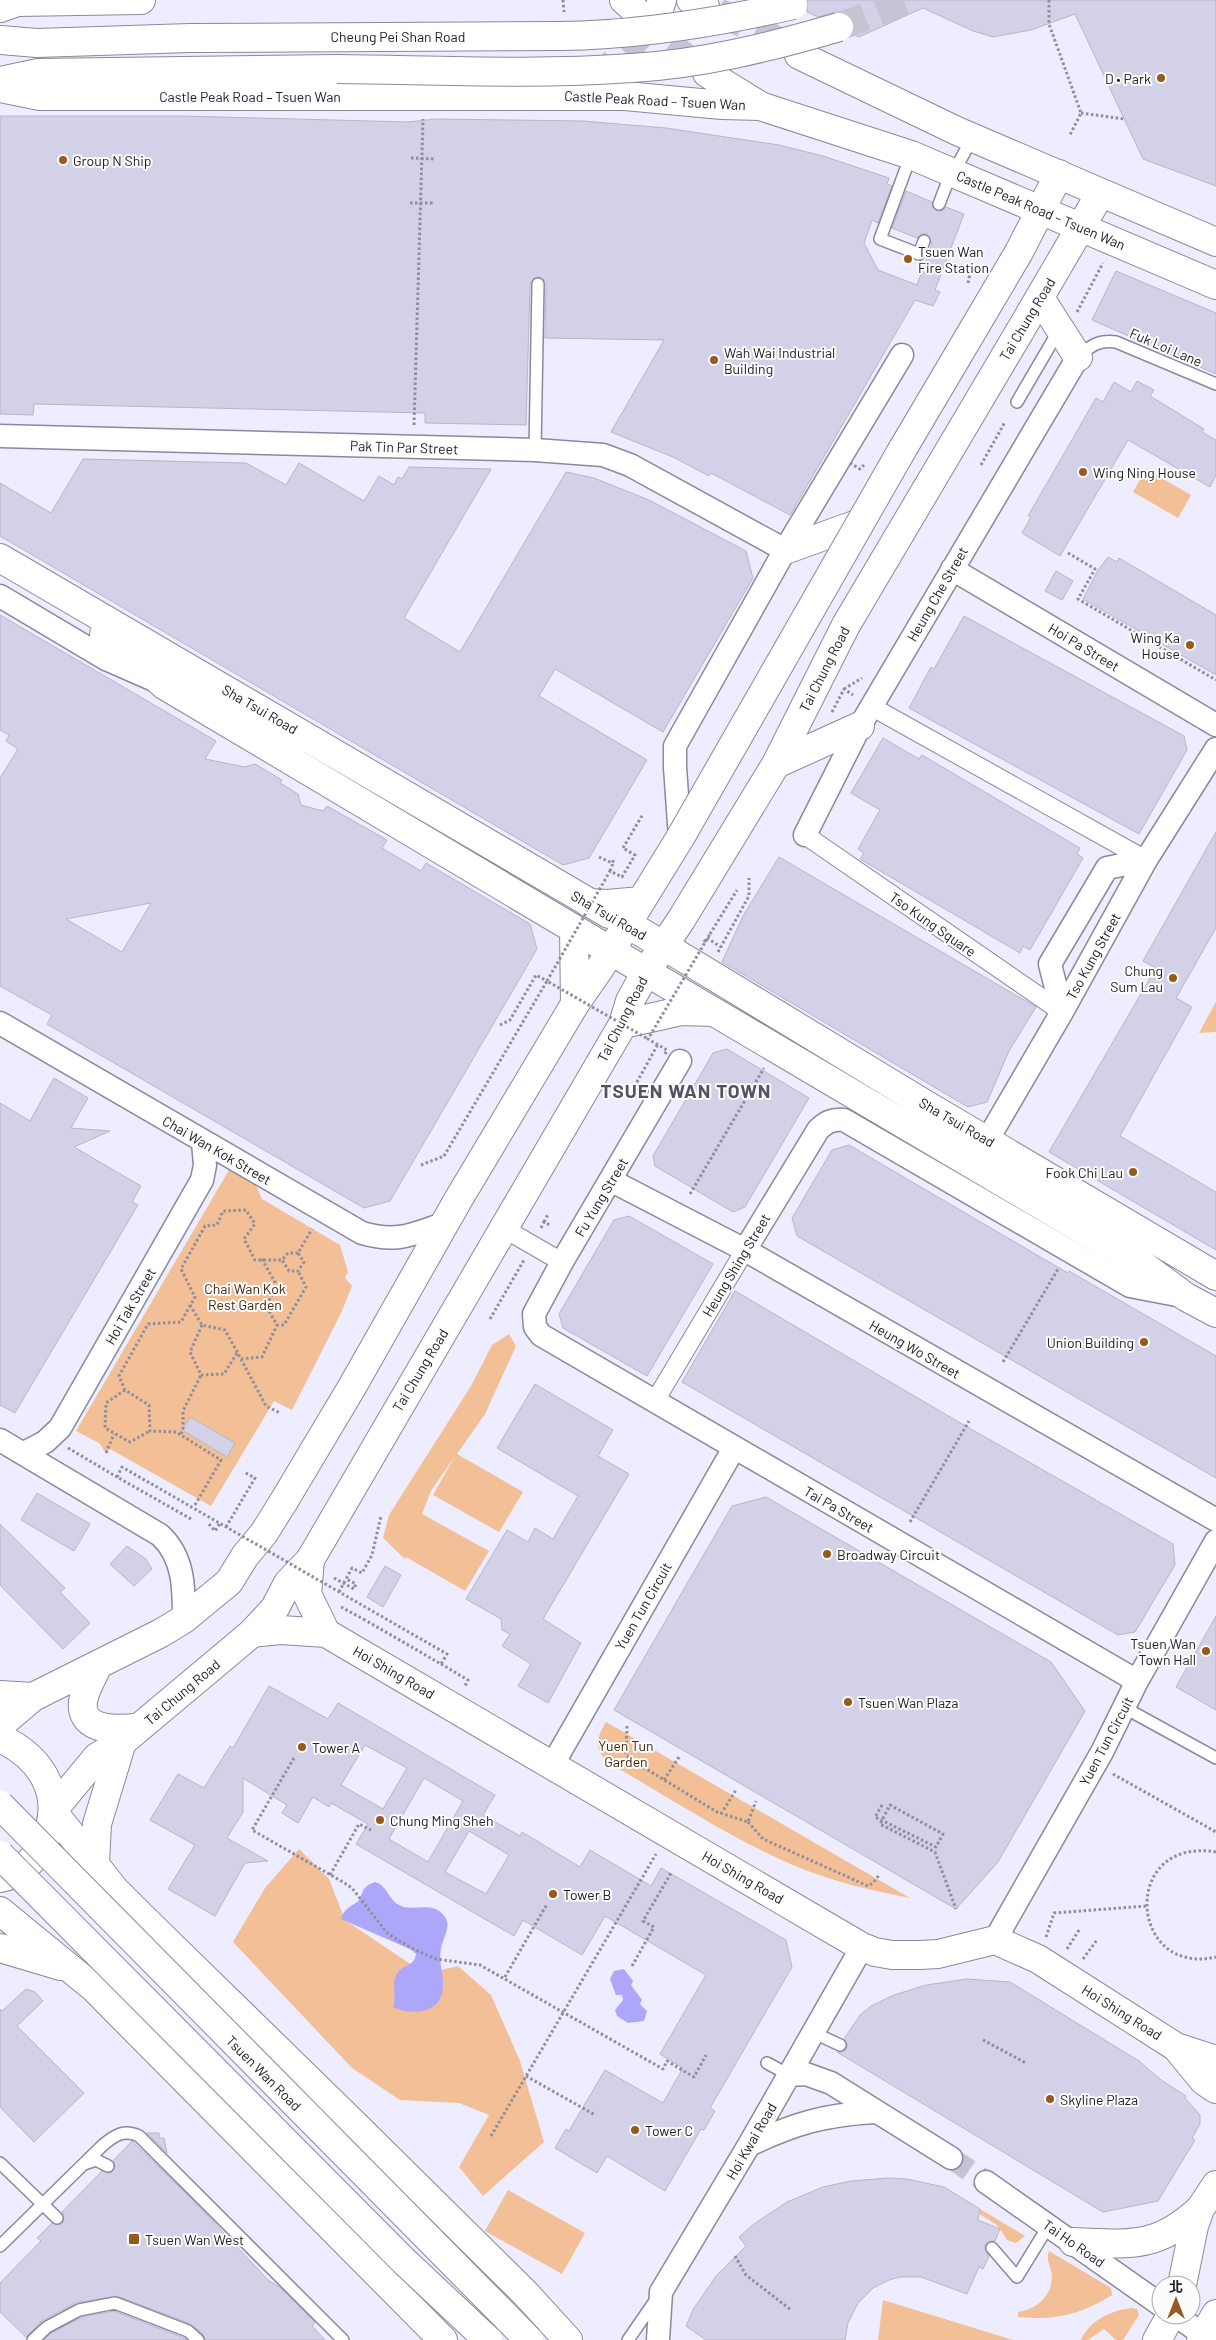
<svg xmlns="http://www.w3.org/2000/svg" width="1216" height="2340" font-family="Barlow,'Noto Sans TC',sans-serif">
<rect width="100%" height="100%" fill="#ededff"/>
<path fill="#f3bf96" d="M1146,469L1191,495L1178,518L1133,492Z
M1216,1002V1032L1199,1033Z
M229,1170L255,1183L262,1199L340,1245L348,1272L345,1278L352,1286L342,1311L292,1410L274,1401L211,1506L110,1449L106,1453L99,1443L76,1431Z
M509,1334L516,1346L485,1414L457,1454L523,1492L499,1532L433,1495L455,1456L431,1491L422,1514L489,1551L465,1591L406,1557L405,1559L383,1538L389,1515L471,1386L492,1345Z
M606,1722L910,1898C873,1891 835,1882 800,1868C734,1841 670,1798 609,1763C594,1750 596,1738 606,1722Z
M299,1849L329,1879L345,1920L425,1974L458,1966L491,1995L520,2061L544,2142L483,2196L459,2167L489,2115L459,2103L400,2100L352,2068L233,1942L265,1888Z
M508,2190L585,2233L562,2274L485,2231Z
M980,2209L1025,2236L1016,2243L1007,2240L997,2225L979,2214Z
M1049,2251L1111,2288L1112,2295C1082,2314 1054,2321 1018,2317V2312C1039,2309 1056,2292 1051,2270C1049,2262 1046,2259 1049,2251Z
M883,2300L1013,2340H878Z
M1131,2308L1137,2309L1139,2315L1123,2340H1116L1104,2329L1088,2340H1081C1090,2320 1110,2311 1131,2308Z"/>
<path fill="#ada7f9" d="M375,1882C387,1885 388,1899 399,1905C412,1913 433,1899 445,1917C452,1927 442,1939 441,1949C438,1963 444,1974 443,1987C442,2014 412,2016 393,2007C397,1996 391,1982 397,1974C403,1964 414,1967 416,1954L412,1950L341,1919C344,1909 350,1907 357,1902C365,1895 358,1888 375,1882Z
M624,1969L633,1981L631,1985L642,2000L640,2004L647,2011L644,2021L628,2023L617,2016L615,2010L623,2000L622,1995H616L610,1979L614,1971Z"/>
<path fill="#ededff" d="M959,294L1036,340L1006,396L1008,397L483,1315L480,1314L319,1601L232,1548L581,917L675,767Z"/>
<path fill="#d2d1e7" stroke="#b6b6cb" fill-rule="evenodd" d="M807,0H1216V186L1143,159L1075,14L1031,30L993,37L973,31L923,8L859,37L853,34L854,23L849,15L843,12H835L818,17L807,12Z
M0,116H183L408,122L436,119L583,121L666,128L779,145L823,156L889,178L887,184L892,186L878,223L872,220L864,243L878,270L917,285L932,244L927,234H922L917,238L892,228L906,191L932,202L933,208L937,211L943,210L946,207L964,214L935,290L940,292L933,306L915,300L790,515L711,473L709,476L673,457L611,432L664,340L545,338L546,284L544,280L539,277L534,278L530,284L526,425L425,423V413L34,404L33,415L0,414Z
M1116,271L1216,313V374L1092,320Z
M1137,381L1154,390L1150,396L1204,429L1202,432L1216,440V475L1210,487L1128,440L1060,556L1022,533L1031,517L1028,516L1096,398L1103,402L1114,382L1131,392Z
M83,459L246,463L286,485L299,463L364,501L379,476L394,485L398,477L402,479L409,467L491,469L404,618L460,652L566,472L594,478L649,500L746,551L753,578L663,732L555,669L539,696L647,760L589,858L563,865L0,536V483L51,513Z
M1108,557L1117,562L1119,558L1216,615V675L1083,599L1098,570Z
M1056,571L1073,581L1062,600L1045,591Z
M0,615L216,741L205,759L245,767L255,764L282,780L280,783L298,794L301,805L323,811L327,806L387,840L382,848L421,871L426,863L530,924L537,949L390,1201L364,1208L47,1024L52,1015L0,986V778L18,749L6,741L9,735L0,730ZM151,903L122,952L66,919Z
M964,616L1184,736L1187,750L1139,834L909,708L931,667L934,669Z
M883,738L919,759L922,755L1080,848L1077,854L1083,858L1030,950L1023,946L1020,953L860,859L864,853L858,849L880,810L851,793Z
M1216,832V928L1176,998L1192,1007L1120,1136L1216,1192V1250L1049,1152L1156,968L1143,961Z
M779,857L1036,1007L1009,1051L987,1102L968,1107L722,962L743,916Z
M727,1049L809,1098L745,1207L733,1212L655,1166L653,1156L713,1053Z
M54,1078L88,1098L71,1128L110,1131L74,1147L141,1186L132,1202L138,1205L15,1413L0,1405V1103L30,1121Z
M849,1145L1037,1255L1068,1273L1069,1271L1216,1356V1478L797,1236L792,1218L832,1150Z
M629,1216L713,1264L647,1376L563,1328L559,1314L614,1220Z
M735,1291L957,1421L1173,1544L1175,1565L1135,1632L1118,1635L682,1382Z
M535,1384L613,1430L598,1456L629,1474L543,1619L581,1643L548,1703L518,1686L531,1664L502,1646L510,1634L502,1630L501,1619L466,1599L507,1530L528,1542L535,1528L553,1539L578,1496L497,1448Z
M190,1417L235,1443L227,1457L182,1430Z
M37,1493L90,1524L74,1551L21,1520Z
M766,1497L1051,1662L1085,1711L998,1862L956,1909L614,1710L732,1506Z
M0,1524L65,1588L60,1592L90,1623L63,1649L0,1585Z
M127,1546L146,1559L152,1569L134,1586L110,1564Z
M385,1566L401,1575L383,1607L367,1597Z
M1216,1616V1710L1176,1687Z
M269,1686L328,1719L338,1703L495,1795L483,1815L520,1836L522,1832L580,1867L590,1850L651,1886L661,1868L786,1940L792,1967L710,2108L715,2111L704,2130L701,2129L665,2191L607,2156L597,2173L555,2148L566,2129L569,2131L605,2070L663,2103L683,2068L660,2054L706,1975L605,1916L582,1955L523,1920L514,1936L356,1844L368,1824L331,1803L329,1807L313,1797L298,1823L282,1813L287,1805L243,1778V1812L227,1838L268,1861L245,1863L215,1916L168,1889L195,1845L150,1820L178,1774L204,1788L230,1746L233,1748ZM365,1745L407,1768L383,1809L341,1785ZM424,1778L463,1801L428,1862L389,1839ZM469,1831L509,1855L486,1894L445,1872Z
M967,1979L1010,1982L1139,2061L1161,2080L1186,2096L1185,2098L1200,2115V2124L1192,2138L1195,2140L1158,2201L1103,2212L837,2052H841L847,2049V2044L844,2039L860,2015L871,2006L894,1995L926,1985Z
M26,1989L35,1992L43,2001L17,2026L84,2093L34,2142L0,2107V2009L2,2011Z
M147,2133H159V2138H164L167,2153Z
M132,2141L192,2199L268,2280L281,2288L315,2322L312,2326L325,2340H205L203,2334L191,2324L117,2296L75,2303L43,2320L26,2337L0,2312V2283L41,2241L37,2238L52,2223L59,2225L63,2223L64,2216L62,2212L102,2171L108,2173L112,2172L115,2166L113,2161Z
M888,2178L907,2179L944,2187L980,2209L978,2220L1000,2229L995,2241H990L985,2245V2250L989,2256L983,2269L979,2267L967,2294L921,2277H900L889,2280L873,2288L858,2303L848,2323L845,2340H706L686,2326L694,2308L716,2276L746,2246L739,2237L754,2224L787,2202L823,2187L851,2181Z
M114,2311L184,2338L187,2340H44L51,2333L82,2317Z"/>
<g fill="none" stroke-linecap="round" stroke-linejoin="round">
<path stroke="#c4c4d4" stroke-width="22" stroke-dasharray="22 11" stroke-linecap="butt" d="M951,2158L986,2182"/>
<path stroke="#c4c4d4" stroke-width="28" stroke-dasharray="28 14" stroke-linecap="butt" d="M594,81L627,50L654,19"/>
<path stroke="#c4c4d4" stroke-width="28" stroke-dasharray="28 14" stroke-linecap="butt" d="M718,12L773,38L795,52
M640,15L667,43L705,72"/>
<path stroke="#c4c4d4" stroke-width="28" stroke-dasharray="28 14" stroke-linecap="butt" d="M839,27L908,0"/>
<g stroke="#89899d" stroke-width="14">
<path id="service" d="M911,155L880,239L919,254L924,241
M939,204L946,186L973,137
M1078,357C1091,345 1099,340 1116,342L1216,384
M1017,402L1059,330
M535,450L538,284
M1125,1708L1216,1758
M812,2032L840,2045
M767,2063L789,2075
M0,2163L57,2218
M84,2164L96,2160L108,2166
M0,2246L103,2145C115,2135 124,2129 139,2136L343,2340
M992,2248L1017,2277L1049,2225
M33,2340L47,2327L79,2310L115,2303L188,2331L198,2340
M628,2340L657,2298"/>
</g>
<g stroke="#89899d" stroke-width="20">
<path id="pedestrian" d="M883,713L1146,860
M805,835L1062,1012
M503,1228L562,1262
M655,1401L745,1250"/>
</g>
<g stroke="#89899d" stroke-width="25">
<path id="minor" d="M0,436L535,450L603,455L630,465L785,550
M952,569L1216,725
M0,596L106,659L154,680
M805,835L860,726L1078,357
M680,838L675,767V746L785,550L902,355
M1062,1012L1050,964L1107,868L1146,860
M0,1023L362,1233C397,1243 411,1235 443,1224
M680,1061L562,1262L534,1314L535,1327L541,1335L1137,1681
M978,1156L1062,1012L1146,860L1216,749
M612,1181L745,1250L1216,1520
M745,1250L818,1130C826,1122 832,1119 844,1120L1130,1286L1182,1296
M0,1440L160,1535C184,1557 184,1588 184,1619
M24,1453L45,1442L60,1428L202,1180L205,1165L203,1142
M553,1764L734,1448
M995,1940L1102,1752L1137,1681L1216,1541
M789,2075L806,2074L831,2083L951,2158
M749,2145C794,2124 823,2115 874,2112
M986,2182L1161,2305
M1175,2315L1204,2335
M658,2340L661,2292L749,2145L862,1947"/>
</g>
<g stroke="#89899d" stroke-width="30">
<path id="tertiary" d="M659,9L662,0
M0,558L609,914
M104,634L117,641L164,685L611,951
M310,1560L307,1594L326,1633
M252,1633L281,1630L326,1633L862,1947L875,1952L892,1955H920L938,1954L995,1940L1038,1959L1176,2047L1216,2060
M1176,2047L1204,2081L1216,2089
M1073,2242C1129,2244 1156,2250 1200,2209
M1182,2285L1194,2226L1200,2209L1216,2185
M1157,2340L1171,2315
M1201,2340L1216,2314"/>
</g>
<g stroke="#89899d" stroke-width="30">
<path id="secondary" d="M1040,298L1078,357
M1020,331L1100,194
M902,450L1019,252L1059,174
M785,550L860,523
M776,764L860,726
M589,903L607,904L641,901
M626,923L928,1106L1216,1276
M574,929L575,1004
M611,951L1144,1266L1186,1297L1216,1313
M623,1024L681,1011L714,1012
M98,1665C93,1676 85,1689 83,1701C79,1733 120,1730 140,1727
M0,1725L33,1697L161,1633L184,1619L229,1582L245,1556L264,1533L284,1501L352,1387L458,1200L575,1004L600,968L680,838
M54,1809L97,1757L122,1742L252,1633L275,1608L288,1583L310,1560L623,1024L630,1001L646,972L681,920L776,764L846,625"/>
</g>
<g stroke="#89899d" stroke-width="30">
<path id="primary" d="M624,0L635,10
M691,0L705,6
M0,8L17,2L141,0
M799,55L957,131L1216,242
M707,73L759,105
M0,88L40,96H625L722,105L760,106L911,155L1216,285
M0,1738C45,1759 67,1800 42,1846C33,1862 18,1875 0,1878"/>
</g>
<g stroke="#89899d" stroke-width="30">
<path id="trunk" d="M0,40L37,43L190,38L560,36"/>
</g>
<g stroke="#89899d" stroke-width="30">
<path id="motorway" d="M0,81L38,73L337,69
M0,1695L33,1697
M54,1813L115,1890L142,1917L352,2122L526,2294L568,2340
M95,1863L97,1824L122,1742
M0,1911L94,1988L443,2340
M0,1948L61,1966"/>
</g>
<path stroke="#8e8e9c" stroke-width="3" stroke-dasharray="2.5 2.5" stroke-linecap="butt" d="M563,0L564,12
M1049,0V24L1081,113L1070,135
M1081,113L1124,119
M968,283L971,268
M1077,312L1103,263
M414,425L423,119
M981,465L1005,422
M1068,553L1095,569L1078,599L1216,680
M844,689L862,678
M832,712L844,689L853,695
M623,848L643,814
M599,857L612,863L615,858
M610,871L613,863
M710,934L737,890
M704,942L707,938L721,947
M718,952L749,896V878
M500,1025L510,1020L536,975L547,981
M632,1091L658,1044
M421,1165L444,1156
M690,1194L764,1068
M544,1222L548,1214
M541,1228L544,1222L550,1225
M298,1253H288L282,1260L289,1271H298L304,1262L298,1253L312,1229
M262,1259L277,1286L266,1306L277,1325H284L306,1287L298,1271
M190,1305L202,1325L225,1330L241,1359L262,1357L277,1325
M490,1319L524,1260
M202,1325L190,1352L201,1375L224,1374L237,1353
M241,1359L266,1406L280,1413
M1003,1362L1058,1269
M125,1390L106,1403L105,1428L130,1442L150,1431
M181,1434L183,1429V1411L201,1375
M68,1448L117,1477
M106,1453L114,1434
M195,1505L221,1460L176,1432L150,1431L149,1405L125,1390L119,1376L148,1324L181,1322L195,1297L181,1269L205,1226L217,1225L223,1211L246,1210L255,1224L244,1239L255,1260H282
M910,1522L969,1421
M209,1524L215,1531L220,1523
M226,1527L255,1478L244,1472
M334,1578L354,1589L356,1584L346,1579L352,1568L362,1573L372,1555L381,1516
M341,1607L365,1620
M441,1664L468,1680L465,1686
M627,1726L626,1754L630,1759L717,1812L748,1822L756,1801
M294,1758L252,1830L343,1882L352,1888L388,1934L415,1950L436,1959L480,1965L663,2069L667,2061L694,2077L706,2055
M1113,1774L1216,1832
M664,1780L679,1757
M882,1805L875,1817L936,1847L943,1834L890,1805L880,1824L935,1852L956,1909
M721,1814L736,1790
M748,1822L763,1839L868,1886L873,1883L880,1874
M1216,1852C1120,1836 1128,1977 1216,1957
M330,1875L359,1824L371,1830
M1046,1937L1054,1913L1146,1906
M1067,1949L1079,1930
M1083,1959L1097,1940
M632,1966L654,1927L643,1921L671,1873
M505,1977L547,1904
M983,2040L1026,2063
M526,2076L595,2115
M491,2136L656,1854
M735,2256L746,2275L791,2310"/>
<use href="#service" stroke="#fff" stroke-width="11"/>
<use href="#pedestrian" stroke="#fff" stroke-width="18"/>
<use href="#minor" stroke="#fff" stroke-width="22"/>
<use href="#tertiary" stroke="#fff" stroke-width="28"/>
<use href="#secondary" stroke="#fff" stroke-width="28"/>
<use href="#primary" stroke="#fff" stroke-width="28"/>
<use href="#trunk" stroke="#fff" stroke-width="28"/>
<use href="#motorway" stroke="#fff" stroke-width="28"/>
<g stroke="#89899d" stroke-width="30" stroke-linecap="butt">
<path id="secondary-bridge" d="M846,625L1020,331
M680,838L902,450"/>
</g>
<g stroke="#89899d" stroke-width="30" stroke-linecap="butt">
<path id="trunk-bridge" d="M560,36C639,35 715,23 793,5"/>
</g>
<g stroke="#89899d" stroke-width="30" stroke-linecap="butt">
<path id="motorway-bridge" d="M337,69C435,70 534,75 632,68C702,64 771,47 839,27
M0,1805L529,2340
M0,1855L405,2262L488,2340"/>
</g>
<path stroke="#8e8e9c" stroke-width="3" stroke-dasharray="2.5 2.5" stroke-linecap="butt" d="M411,158L436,159
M410,203H435
M850,463L860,469L864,465
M547,981L610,871L622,877L635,855L623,848
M665,1054L667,1050L648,1039L710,934
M444,1156L547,981L648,1039
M191,1519L117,1477L122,1467L447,1654L441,1664L365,1620
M339,1592L346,1579"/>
<use href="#secondary-bridge" stroke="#fff" stroke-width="28"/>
<use href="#trunk-bridge" stroke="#fff" stroke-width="28"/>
<use href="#motorway-bridge" stroke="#fff" stroke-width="28"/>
</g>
<g fill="#97591e" stroke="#fcfcfc" stroke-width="2">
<circle cx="1161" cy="78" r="5"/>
<circle cx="63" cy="160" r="5"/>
<circle cx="908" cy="259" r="5"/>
<circle cx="714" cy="360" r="5"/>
<circle cx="1083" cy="472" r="5"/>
<circle cx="1190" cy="645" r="5"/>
<circle cx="1173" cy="978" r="5"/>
<circle cx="1133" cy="1172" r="5"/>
<circle cx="1144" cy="1342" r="5"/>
<circle cx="827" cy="1554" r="5"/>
<circle cx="1206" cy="1651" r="5"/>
<circle cx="848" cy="1702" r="5"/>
<circle cx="302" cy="1747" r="5"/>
<circle cx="380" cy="1820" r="5"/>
<circle cx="553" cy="1894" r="5"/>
<circle cx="1050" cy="2099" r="5"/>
<circle cx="635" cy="2130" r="5"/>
<rect x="128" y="2233" width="12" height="12" rx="2.5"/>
</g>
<g text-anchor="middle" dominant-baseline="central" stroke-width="4" stroke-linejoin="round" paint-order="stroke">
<g font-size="14" fill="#22222a" stroke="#fcfcfc">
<text x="398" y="36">Cheung Pei Shan Road</text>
<text x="250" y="96">Castle Peak Road – Tsuen Wan</text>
<text transform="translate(655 100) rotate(3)">Castle Peak Road – Tsuen Wan</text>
<text transform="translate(1041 210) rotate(23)">Castle Peak Road – Tsuen Wan</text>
<text transform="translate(1027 319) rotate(-59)">Tai Chung Road</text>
<text transform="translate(1166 347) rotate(23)">Fuk Loi Lane</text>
<text transform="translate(404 447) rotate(2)">Pak Tin Par Street</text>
<text transform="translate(937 594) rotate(-60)">Heung Che Street</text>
<text transform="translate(1084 647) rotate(31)">Hoi Pa Street</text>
<text transform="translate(824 669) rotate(-63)">Tai Chung Road</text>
<text transform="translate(260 709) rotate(30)">Sha Tsui Road</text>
<text transform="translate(609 915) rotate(30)">Sha Tsui Road</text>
<text transform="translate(933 924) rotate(35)">Tso Kung Square</text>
<text transform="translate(1093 956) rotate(-61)">Tso Kung Street</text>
<text transform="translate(622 1019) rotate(-63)">Tai Chung Road</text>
<text transform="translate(957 1122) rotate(30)">Sha Tsui Road</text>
<text transform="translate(217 1150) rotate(30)">Chai Wan Kok Street</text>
<text transform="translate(601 1197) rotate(-59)">Fu Yung Street</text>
<text transform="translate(736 1265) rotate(-59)">Heung Shing Street</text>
<text transform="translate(130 1306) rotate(-60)">Hoi Tak Street</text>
<text transform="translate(915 1349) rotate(30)">Heung Wo Street</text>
<text transform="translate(420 1370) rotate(-59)">Tai Chung Road</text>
<text transform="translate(839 1509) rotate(30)">Tai Pa Street</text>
<text transform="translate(643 1606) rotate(-60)">Yuen Tun Circuit</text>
<text transform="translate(394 1672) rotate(30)">Hoi Shing Road</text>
<text transform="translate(182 1692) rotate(-40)">Tai Chung Road</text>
<text transform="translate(1106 1741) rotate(-62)">Yuen Tun Circuit</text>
<text transform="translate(743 1877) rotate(30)">Hoi Shing Road</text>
<text transform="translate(1122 2012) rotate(32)">Hoi Shing Road</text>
<text transform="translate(264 2073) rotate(45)">Tsuen Wan Road</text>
<text transform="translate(751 2141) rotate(-60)">Hoi Kwai Road</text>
<text transform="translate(1074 2243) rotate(35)">Tai Ho Road</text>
</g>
<g font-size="14" fill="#22222a" stroke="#fcfcfc" text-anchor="start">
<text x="1151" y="78" text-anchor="end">D • Park</text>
<text x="73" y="160">Group N Ship</text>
<text x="918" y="251">Tsuen Wan<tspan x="918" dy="16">Fire Station</tspan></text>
<text x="724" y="352">Wah Wai Industrial<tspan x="724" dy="16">Building</tspan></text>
<text x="1093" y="472">Wing Ning House</text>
<text x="1180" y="637" text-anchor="end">Wing Ka<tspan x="1180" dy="16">House</tspan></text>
<text x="1163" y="970" text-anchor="end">Chung<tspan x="1163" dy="16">Sum Lau</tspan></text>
<text x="1123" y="1172" text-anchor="end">Fook Chi Lau</text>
<text x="1134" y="1342" text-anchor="end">Union Building</text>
<text x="837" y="1554">Broadway Circuit</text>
<text x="1196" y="1643" text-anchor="end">Tsuen Wan<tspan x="1196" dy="16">Town Hall</tspan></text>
<text x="858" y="1702">Tsuen Wan Plaza</text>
<text x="312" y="1747">Tower A</text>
<text x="390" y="1820">Chung Ming Sheh</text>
<text x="563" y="1894">Tower B</text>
<text x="1060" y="2099">Skyline Plaza</text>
<text x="645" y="2130">Tower C</text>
<text x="145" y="2239">Tsuen Wan West</text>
</g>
<g font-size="14" fill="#43260b" stroke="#fcfcfc">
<text x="245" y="1288">Chai Wan Kok<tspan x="245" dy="16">Rest Garden</tspan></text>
<text x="626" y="1745">Yuen Tun<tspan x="626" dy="16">Garden</tspan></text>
</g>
<g font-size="19" font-weight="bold" letter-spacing="1" fill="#535264" stroke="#fcfcfc">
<text x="686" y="1090">TSUEN WAN TOWN</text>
</g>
</g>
<g transform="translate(1176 2300)"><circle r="24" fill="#fcfcfc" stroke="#a5a5a8"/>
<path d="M0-4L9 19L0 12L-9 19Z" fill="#97591e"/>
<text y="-8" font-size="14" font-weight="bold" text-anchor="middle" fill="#22222a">北</text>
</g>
</svg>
